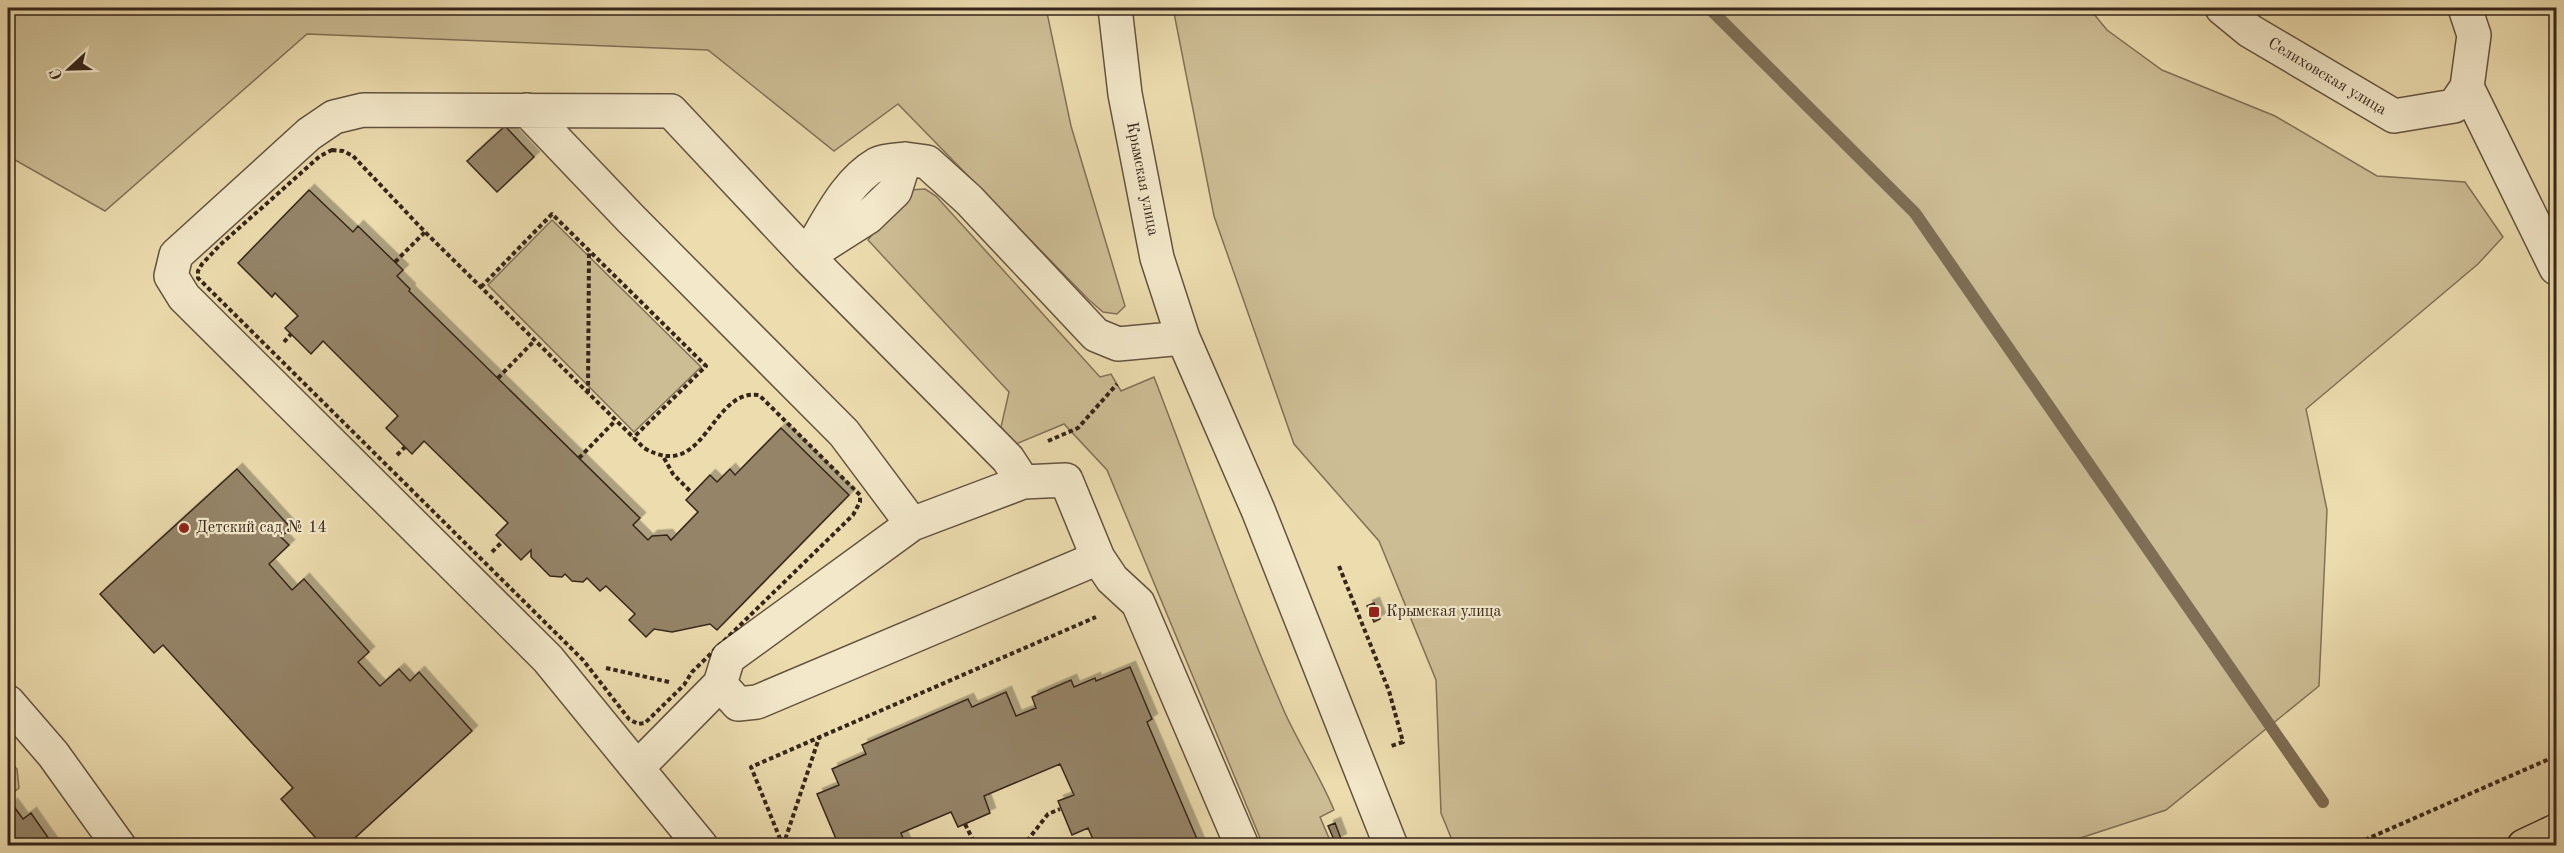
<svg xmlns="http://www.w3.org/2000/svg" width="2564" height="853" font-family="'Old Standard TT',serif">
<defs>
<filter id="shadow"><feDropShadow dx="5.5" dy="-5.5" stdDeviation="0" flood-color="#0004"/></filter>
</defs>
<rect width="100%" height="100%" fill="#ecdcae"/>
<filter id="stains"><feTurbulence type="fractalNoise" baseFrequency=".00333" numOctaves="4"/><feColorMatrix values="0 0 0 0 .2 0 0 0 0 .09 0 0 0 0 .02 0 0 0 .5 -.17"/></filter>
<radialGradient id="worn" r=".72"><stop offset=".6" stop-color="#630" stop-opacity="0"/><stop offset="1" stop-color="#630" stop-opacity=".3"/></radialGradient>
<path fill="#cdbd95" stroke="#827158" stroke-width="1.5" d="M8,8H1046L1071,126L1125,306L1117,314L1103,312L1089,300L898,104L834,151L708,50L307,34L105,211L8,156Z
M1173,8H2089L2107,30L2162,70L2275,116L2377,176L2465,182L2503,237L2478,264L2306,409L2327,510L2319,686L2166,810L2059,845H1454L1441,813L1436,680L1379,541L1294,444L1214,216Z
M925,189L936,196L1100,377L1111,374L1121,391L1154,377C1197,489 1237,603 1285,713C1300,746 1320,776 1334,810L1320,817L1332,845H1263L1107,470L1064,424L1016,444L1001,427L1009,392L868,240L894,205L910,190Z
M552,220L701,367L634,432L488,285Z
M8,760L17,769L19,788L8,797Z"/>
<g fill="none" stroke-linecap="round" stroke-linejoin="round">
<path stroke="#7e6e55" stroke-width="12" d="M1709,8L1915,213L2323,802"/>
</g>
<path fill="#958467" stroke="#36251b" stroke-width="1.5" filter="url(#shadow)" d="M505,126L534,157L497,192L467,161Z
M309,190L353,232L358,226L403,270L397,276L410,289L409,291L640,518L633,525L648,540L652,536L667,535L671,540L698,512L686,500L710,475L717,482L730,469L735,475L781,428L849,495L717,630L710,624L672,632L654,629L646,637L629,620L635,614L606,586L600,591L587,578L583,582L572,581L565,574L562,577L550,576L531,557V550L521,560L496,535L508,523L424,441L412,454L386,428L398,416L323,341L311,354L285,328L298,316L275,293L272,297L238,263Z
M237,469L291,528L281,537L289,545L269,564L292,590L304,579L369,652L358,662L380,686L399,669L410,681L419,672L472,731L346,846H323L281,799L293,788L163,645L154,653L100,594Z
M1374,603L1380,619L1374,622L1367,606Z
M1130,667L1152,719L1147,722L1200,846H1096L1088,828L1072,835L1058,801L1074,795L1060,764L984,796L990,813L958,827L951,812L901,833L906,846H839L817,794L839,785L832,769L866,754L862,745L968,699L972,707L1006,692L1016,716L1036,708L1032,697L1071,680L1074,687L1095,678L1096,681Z
M12,804L23,819L31,813L54,846H8V808Z
M1335,823L1341,839L1335,842L1328,826Z"/>
<g fill="none" stroke-linecap="round" stroke-linejoin="round">
<g stroke="#645340" stroke-width="36">
<path id="minor" d="M1115,8L1125,94L1157,258L1183,338L1258,510L1391,846
M2222,8L2250,31L2394,116L2454,106L2467,87L2474,35L2465,8
M2467,87L2556,268
M527,110L631,219L844,433L912,524
M811,249C829,220 846,182 877,164C885,160 897,160 905,159
M807,256L868,217L895,191L905,159L927,162L969,200L1096,335L1118,344L1183,338
M720,684L728,658L912,524L1023,482L1066,480L1098,558
M8,702L53,754L119,846
M637,768L548,659L184,297L171,276L176,255L309,134L334,117L363,110L671,111L807,256L1008,459L1023,482
M701,846L637,768L720,684L738,704L757,702L1098,558L1112,579L1138,603L1242,846"/>
</g>
<g stroke="#36251b" stroke-width="36">
<path id="major" d="M2524,846L2556,831"/>
</g>
<path stroke="#36251b" stroke-width="4" stroke-dasharray="4.5 3" stroke-linecap="butt" d="M332,150L343,151L353,156L425,232L644,448C706,484 710,388 759,395L860,495V502L853,515L692,672L684,685L645,723L638,724L629,719L583,660L198,278V271L202,264L220,245L320,156Z
M395,262L425,232
M481,287L552,214L706,366L633,438
M284,342L291,334
M498,378L534,341
M588,393L589,250
M1048,441L1078,428L1117,384
M397,455L405,447
M579,458L615,421
M664,458L673,474L692,493
M492,552L502,542
M1339,566L1389,691L1403,742L1391,746
M606,668L669,682
M965,824L976,846
M1027,841L1048,814L1060,809
M783,846L751,767L1096,617
M783,846L819,738
M1017,846L1027,841L1028,846
M2351,846L2556,756"/>
<use href="#minor" stroke="#f3e8ca" stroke-width="33"/>
<use href="#major" stroke="#ecdcae" stroke-width="33"/>
</g>
<g fill="#8f2418" stroke="#f3e8ca" stroke-width="2">
<circle cx="184" cy="528" r="6"/>
<rect x="1368" y="606" width="12" height="12" rx="3"/>
</g>
<g text-anchor="middle" dominant-baseline="central" stroke-width="4.5" stroke-linejoin="round" paint-order="stroke">
<g font-size="16" fill="#36251b" stroke="#f3e8ca">
<text transform="translate(2327 77) rotate(31)">Селиховская улица</text>
<text transform="translate(1142 179) rotate(79)">Крымская улица</text>
</g>
<g font-size="16" fill="#36251b" stroke="#f3e8ca" text-anchor="start">
<text x="196" y="528">Детский сад № 14</text>
<text x="1386" y="612">Крымская улица</text>
</g>
</g>
<rect width="2564" height="853" fill="none" stroke="#ecdcae" stroke-width="30"/>
<rect x="9" y="9" width="2546" height="835" fill="none" stroke="#36251b" stroke-width="3"/>
<rect x="15" y="15" width="2534" height="823" fill="none" stroke="#36251b" stroke-width="1.5"/>
<g transform="translate(69 69) rotate(248)" stroke="#f3e8ca" stroke-width="4.5" paint-order="stroke">
<path d="M0-4.5L10 22L0 15L-10 22Z" fill="#36251b"/>
<text y="-9" font-size="16" font-weight="bold" text-anchor="middle" fill="#36251b">С</text>
</g>
<rect width="100%" height="100%" filter="url(#stains)"/>
<rect width="100%" height="100%" fill="url(#worn)"/>
</svg>
